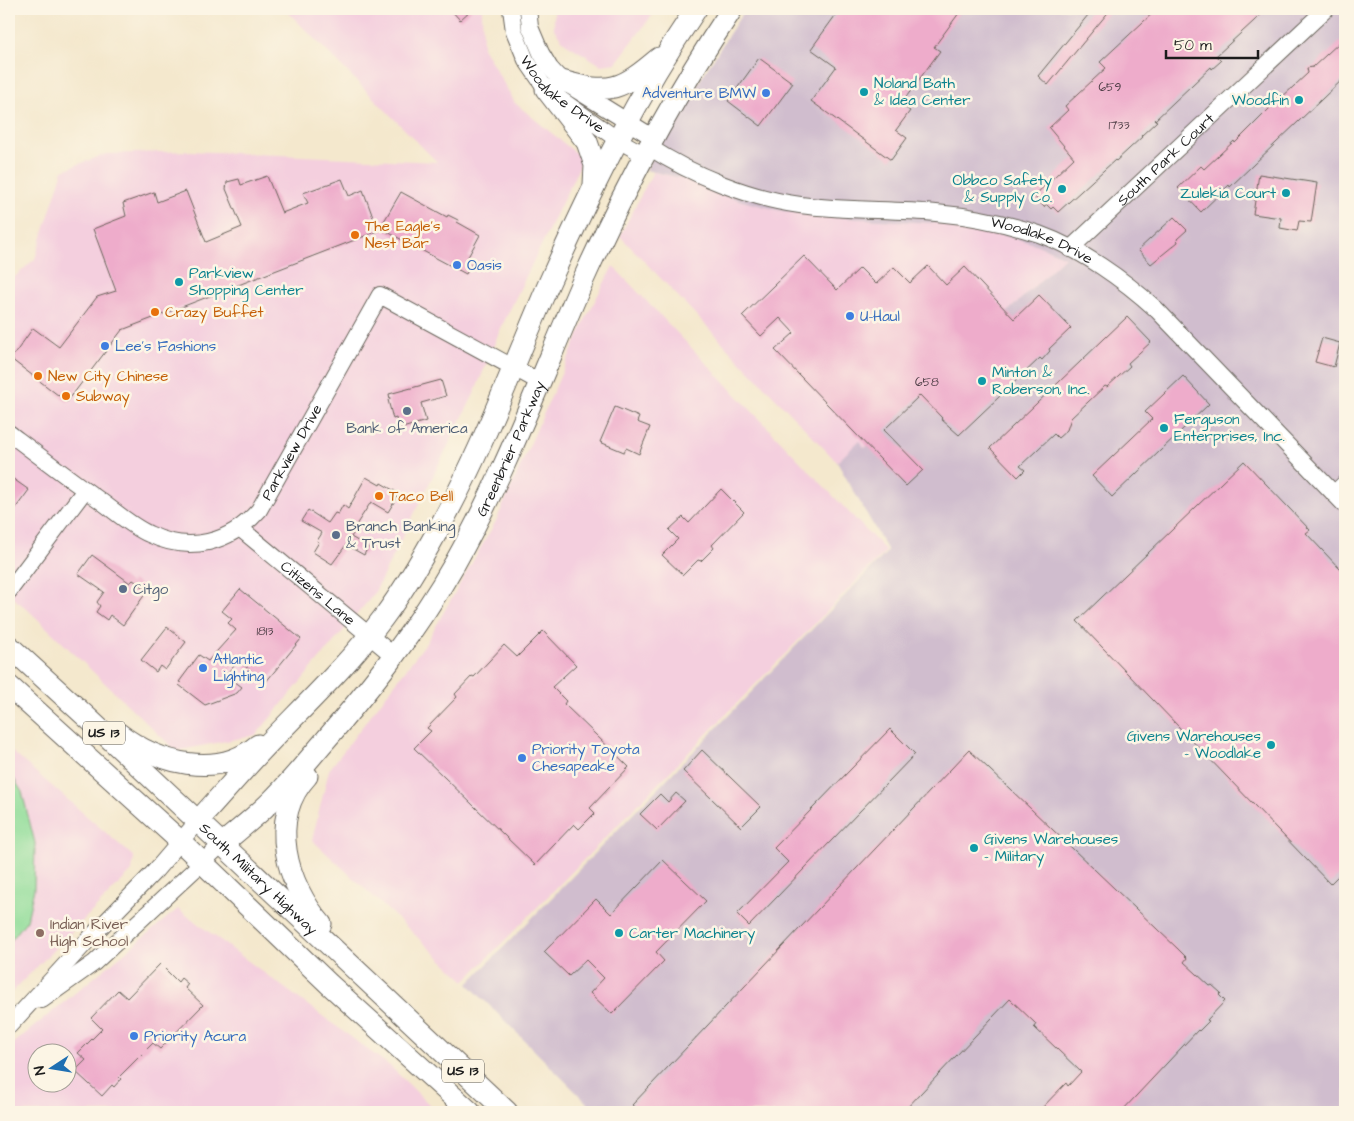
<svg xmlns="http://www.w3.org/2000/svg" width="1354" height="1121" font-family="'Architects Daughter',sans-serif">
<rect width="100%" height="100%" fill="#fcf5e5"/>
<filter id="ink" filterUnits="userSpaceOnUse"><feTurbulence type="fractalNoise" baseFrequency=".02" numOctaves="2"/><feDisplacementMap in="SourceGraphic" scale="10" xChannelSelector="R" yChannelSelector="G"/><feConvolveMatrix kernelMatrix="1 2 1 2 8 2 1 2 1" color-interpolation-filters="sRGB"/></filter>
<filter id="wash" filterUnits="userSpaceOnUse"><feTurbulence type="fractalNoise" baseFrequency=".0096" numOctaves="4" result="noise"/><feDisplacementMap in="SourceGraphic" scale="20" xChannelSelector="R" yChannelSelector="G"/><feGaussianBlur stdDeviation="1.12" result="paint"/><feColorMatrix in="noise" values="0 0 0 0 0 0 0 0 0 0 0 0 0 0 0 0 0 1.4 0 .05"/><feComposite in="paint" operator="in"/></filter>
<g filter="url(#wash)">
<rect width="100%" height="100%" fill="#f4e8cd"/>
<path fill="#f4cfde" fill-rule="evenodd" d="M285,9H482L483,47L515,103L583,159L500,330L474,394L374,594L256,735L176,751L26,608L9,595V282L35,259L63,170L106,154L188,151L437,162Z
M554,9H657L616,63L601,65L565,43L554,29Z
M653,172L686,179L713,191L739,200L777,210L813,216L965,225L1035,244L1065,257L865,448L859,442L837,462L620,236Z
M613,266L886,551L465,981L312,840L329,770L426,643L496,521L586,318Z
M9,749L134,857L132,871L9,995Z
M178,909L390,1066L437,1112H14L9,1102V1047ZM38,1054H68V1084H38Z"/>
<path fill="#d0bdce" d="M745,9H1345V1112H596L468,984L888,551L837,462L859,441L865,448L1065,257L1035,244L965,225L813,216L777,210L739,200L713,191L686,179L646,170L671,126Z"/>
<path fill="#91dd9a" stroke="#567c5b" d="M9,771L22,792L35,843L34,889L27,920L9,943Z"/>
<g id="blocks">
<path fill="#eeaccb" d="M450,9H472L460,20Z
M840,9H962L934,47L940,51L901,104L910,111L896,130L907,138L891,160L811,101L836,67L811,49Z
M1093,9H1111L1048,85L1038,76Z
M1157,9H1267L1216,56L1221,61L1212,69L1211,67L1155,120L1157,121L1141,136L1142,137L1116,161L1115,160L1058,212L1053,207L1051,209L1046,204L1044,207L1034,196L1074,158L1049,128L1068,110L1065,106L1106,68L1100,62Z
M1340,42L1345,48V77L1230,187L1229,185L1201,212L1178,188L1201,166L1204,169L1234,141L1235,143L1275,103L1274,98L1280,99L1308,73L1307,68L1313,67Z
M759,58L793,83L761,126L728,101Z
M1259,174L1317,183L1311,222L1299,221L1297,231L1280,228L1281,218L1253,214Z
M267,176L282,213L308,203L303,193L342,179L349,196L363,190L378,231L122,330L67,402L11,359L33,328L59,347L97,297L116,291L93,229L126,216L123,203L154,192L157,202L186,191L206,242L242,227L226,189L227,182L239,179L241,185Z
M401,192L447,217L448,215L458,220L457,222L480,235L468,257L474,260L466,274L380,228Z
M1174,217L1187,230L1177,239L1178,242L1151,264L1138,250Z
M804,256L837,290L860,268L876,284L894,267L910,283L928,266L946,285L965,267L1014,319L1039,295L1071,328L1049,349L1050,351L1042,360L1040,358L959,435L941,419L942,418L920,395L884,430L923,470L906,486L775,350L794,333L780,318L761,336L742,316Z
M1127,317L1151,342L1128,363L1130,366L1107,387L1105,386L1071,418L1067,430L1058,438L1054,434L1020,466L1025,470L1018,477L990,448Z
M1322,338L1340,343L1334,367L1315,362Z
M1183,376L1209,404L1112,497L1092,476L1152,419L1145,412Z
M441,380L446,396L421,403L426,421L399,429L396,418L393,419L388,400L390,399L389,394Z
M615,407L639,417L637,422L650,427L639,454L626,448L624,452L600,442Z
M1244,461L1310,530L1306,533L1340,569L1345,564V869L1330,884L1077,621Z
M9,476L29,490L9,517Z
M366,477L380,485L381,483L398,493L396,499L388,512L371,502L356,525L358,526L351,537L368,547L364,555L346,545L332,564L313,552L319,542L317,541L322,533L301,521L308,510L328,523L335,513L338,514L343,505L348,509Z
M721,489L744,512L712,545L714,548L701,561L698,560L683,575L662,555L678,539L669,530L683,517L689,523Z
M92,555L130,583L133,580L148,590L123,625L110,615L107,620L96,612L100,606L97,602L104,592L78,574Z
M240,589L301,639L265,683L238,660L226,675L242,687L237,693L205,705L179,685L181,683L179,682L199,655L208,661L236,630L228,623L232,619L222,611Z
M167,627L186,642L165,670L160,666L156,672L141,660Z
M543,631L576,665L552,687L566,701L564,704L629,767L590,808L595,813L579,829L574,824L535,865L414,748L431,731L427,728L457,697L455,694L472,676L474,677L504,645L517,657Z
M890,729L915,754L749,926L737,914L788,862L774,848Z
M702,750L761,807L741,827L683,771Z
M969,750L1178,949L1187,958L1184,962L1210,986L1212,985L1221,993L1219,995L1225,1001L1207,1020L1209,1021L1199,1031L1198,1030L1121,1112H1038L1066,1083L1068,1086L1081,1072L1034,1027L1036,1024L1010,999L903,1112H640L632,1105Z
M676,793L685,801L657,830L640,814L660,794L668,802Z
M663,860L706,901L656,952L664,961L612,1014L590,993L604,978L586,960L569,976L544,952L596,899L611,914Z
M160,964L178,982L181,978L188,984L185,988L203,1005L160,1049L153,1043L119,1077L121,1079L114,1087L112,1085L102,1096L75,1071L86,1060L78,1053L102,1029L91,1018L118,990L127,998Z"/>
</g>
</g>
<g filter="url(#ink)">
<use href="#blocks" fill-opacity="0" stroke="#68635a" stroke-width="1"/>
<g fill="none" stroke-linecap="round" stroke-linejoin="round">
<g stroke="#68635a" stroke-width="18">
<g id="minor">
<path id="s1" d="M511,9L514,31L526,60L546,89L618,140L645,155"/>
<path d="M528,9L530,27L541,53L550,68L562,81L654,138"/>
<path id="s2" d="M649,147C692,175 749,198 800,205C845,211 890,209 936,213C970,216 1006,223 1039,234C1081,249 1124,280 1156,309L1345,505"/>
<path id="s3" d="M1070,249L1326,9"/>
<path id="s4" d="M9,433C38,455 68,478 98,499C115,511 131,526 149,534C190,554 230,543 259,510L380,295L540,382"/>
<path d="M1334,494L1345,483"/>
<path id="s5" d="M241,529L394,656"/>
<path d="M9,591L85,490"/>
<path d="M42,1000L94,963L222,844"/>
<path d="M9,1026L88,940L156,870L197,822"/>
</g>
</g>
<g stroke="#68635a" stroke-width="23">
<g id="major">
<path d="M562,81C611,95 621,90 659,58"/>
<path d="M546,89L587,142L595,165L594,185"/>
<path id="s6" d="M9,646L91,721L507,1112"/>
<path d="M9,686L180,841L329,984L470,1112"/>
<path d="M118,733C157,763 217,780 258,745"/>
<path d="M307,776C267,819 287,885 321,924"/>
<path d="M197,822C220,797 242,771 265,747C305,705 348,665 383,618C404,590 422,559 439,528C483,449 514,363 550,281C592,187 638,94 696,9"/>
<path id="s7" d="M222,844C235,833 250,821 263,809C285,789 304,765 323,743C372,686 418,628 455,563C506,472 542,374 584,278C626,185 675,94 732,9"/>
</g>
</g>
<use href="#minor" stroke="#fff" stroke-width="16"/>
<use href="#major" stroke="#fff" stroke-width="21"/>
</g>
</g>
<g fill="#0f9aa8" stroke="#fcf5e5" stroke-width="2">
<circle cx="864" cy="92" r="5"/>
<circle cx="1299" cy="100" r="5"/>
<circle cx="1062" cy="189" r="5"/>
<circle cx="1286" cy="193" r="5"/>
<circle cx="179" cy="282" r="5"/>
<circle cx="982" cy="381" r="5"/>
<circle cx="1164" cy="428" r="5"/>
<circle cx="1271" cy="745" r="5"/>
<circle cx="974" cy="848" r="5"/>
<circle cx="619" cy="933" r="5"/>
</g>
<g fill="#3f7fe0" stroke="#fcf5e5" stroke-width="2">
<circle cx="766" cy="93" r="5"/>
<circle cx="457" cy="265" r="5"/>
<circle cx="850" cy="316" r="5"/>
<circle cx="105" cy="346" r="5"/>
<circle cx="203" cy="668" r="5"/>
<circle cx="522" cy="758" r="5"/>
<circle cx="134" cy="1036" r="5"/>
</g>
<g fill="#e8710a" stroke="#fcf5e5" stroke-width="2">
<circle cx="355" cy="235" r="5"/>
<circle cx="155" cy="312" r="5"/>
<circle cx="38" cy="376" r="5"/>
<circle cx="66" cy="396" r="5"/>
<circle cx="379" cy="496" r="5"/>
</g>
<g fill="#5c6f8a" stroke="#fcf5e5" stroke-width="2">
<circle cx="407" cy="411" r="5"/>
<circle cx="336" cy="535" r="5"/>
<circle cx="123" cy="589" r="5"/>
</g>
<circle fill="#8d6e63" stroke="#fcf5e5" stroke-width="2" cx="40" cy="933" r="5"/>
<g text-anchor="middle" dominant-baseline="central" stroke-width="5" stroke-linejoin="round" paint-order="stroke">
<g font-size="12" fill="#504048">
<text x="1110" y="87">659</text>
<text x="1119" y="125">1733</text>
<text x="927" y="382">658</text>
<text x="265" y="631">1813</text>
</g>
<g fill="#fcf5e5" stroke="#5f5d58" stroke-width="1">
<rect x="83" y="721.5" width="42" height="23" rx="4"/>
<rect x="442" y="1059.5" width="42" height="23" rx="4"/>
</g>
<g font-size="14" font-weight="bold" fill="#1c1c1c">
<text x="104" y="733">US 13</text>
<text x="463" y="1071">US 13</text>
</g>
<g font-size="15" fill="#0d838f" stroke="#fcf5e5" text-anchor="start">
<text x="874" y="83">Noland Bath<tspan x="874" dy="17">&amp; Idea Center</tspan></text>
<text x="1289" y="100" text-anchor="end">Woodfin</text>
<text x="1052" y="180" text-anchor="end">Obbco Safety<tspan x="1052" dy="17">&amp; Supply Co.</tspan></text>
<text x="1276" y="193" text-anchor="end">Zulekia Court</text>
<text x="189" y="273">Parkview<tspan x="189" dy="17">Shopping Center</tspan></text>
<text x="992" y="372">Minton &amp;<tspan x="992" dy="17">Roberson, Inc.</tspan></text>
<text x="1174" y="419">Ferguson<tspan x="1174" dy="17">Enterprises, Inc.</tspan></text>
<text x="1261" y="736" text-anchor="end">Givens Warehouses<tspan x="1261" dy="17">- Woodlake</tspan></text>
<text x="984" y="839">Givens Warehouses<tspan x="984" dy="17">- Military</tspan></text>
<text x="629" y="933">Carter Machinery</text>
</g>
<g font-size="15" fill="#1c1c1c" stroke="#fcf5e5">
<text stroke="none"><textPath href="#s1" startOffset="104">Woodlake Drive</textPath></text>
<text stroke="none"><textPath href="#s3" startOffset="131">South Park Court</textPath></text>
<text stroke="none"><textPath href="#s2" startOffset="409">Woodlake Drive</textPath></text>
<text stroke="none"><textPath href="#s7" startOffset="494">Greenbrier Parkway</textPath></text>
<text stroke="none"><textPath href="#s4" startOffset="361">Parkview Drive</textPath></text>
<text stroke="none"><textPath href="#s5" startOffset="100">Citizens Lane</textPath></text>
<text stroke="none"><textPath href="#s6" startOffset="341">South Military Highway</textPath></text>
</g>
<g font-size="15" fill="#366cbe" stroke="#fcf5e5" text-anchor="start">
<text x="756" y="93" text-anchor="end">Adventure BMW</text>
<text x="467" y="265">Oasis</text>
<text x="860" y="316">U-Haul</text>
<text x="115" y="346">Lee’s Fashions</text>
<text x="213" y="659">Atlantic<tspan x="213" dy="17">Lighting</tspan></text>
<text x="532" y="749">Priority Toyota<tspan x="532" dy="17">Chesapeake</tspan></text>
<text x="144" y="1036">Priority Acura</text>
</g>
<g font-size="15" fill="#c56008" stroke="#fcf5e5" text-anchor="start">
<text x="365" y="226">The Eagle's<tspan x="365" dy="17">Nest Bar</tspan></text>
<text x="165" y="312">Crazy Buffet</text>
<text x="48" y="376">New City Chinese</text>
<text x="76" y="396">Subway</text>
<text x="389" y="496">Taco Bell</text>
</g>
<g font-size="15" fill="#4e5e75" stroke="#fcf5e5" text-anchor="start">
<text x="407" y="428" text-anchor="middle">Bank of America</text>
<text x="346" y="526">Branch Banking<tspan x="346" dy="17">&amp; Trust</tspan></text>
<text x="133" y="589">Citgo</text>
</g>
<g font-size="15" fill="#785e54" stroke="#fcf5e5" text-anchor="start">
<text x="50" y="924">Indian River<tspan x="50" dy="17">High School</tspan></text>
</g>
</g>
<rect width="1354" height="1121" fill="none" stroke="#fcf5e5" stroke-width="30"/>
<g transform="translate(52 1068) rotate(258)"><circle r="24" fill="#fcf5e5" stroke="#a29e95"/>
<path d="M0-4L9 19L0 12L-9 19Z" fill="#1f6fb2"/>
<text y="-8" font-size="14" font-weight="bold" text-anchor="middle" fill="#1c1c1c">N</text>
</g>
<path d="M1166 50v8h92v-8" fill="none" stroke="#1c1c1c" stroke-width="2.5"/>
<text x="1174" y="50" font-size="15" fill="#1c1c1c" stroke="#fcf5e5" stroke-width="4" paint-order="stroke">50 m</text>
</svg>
